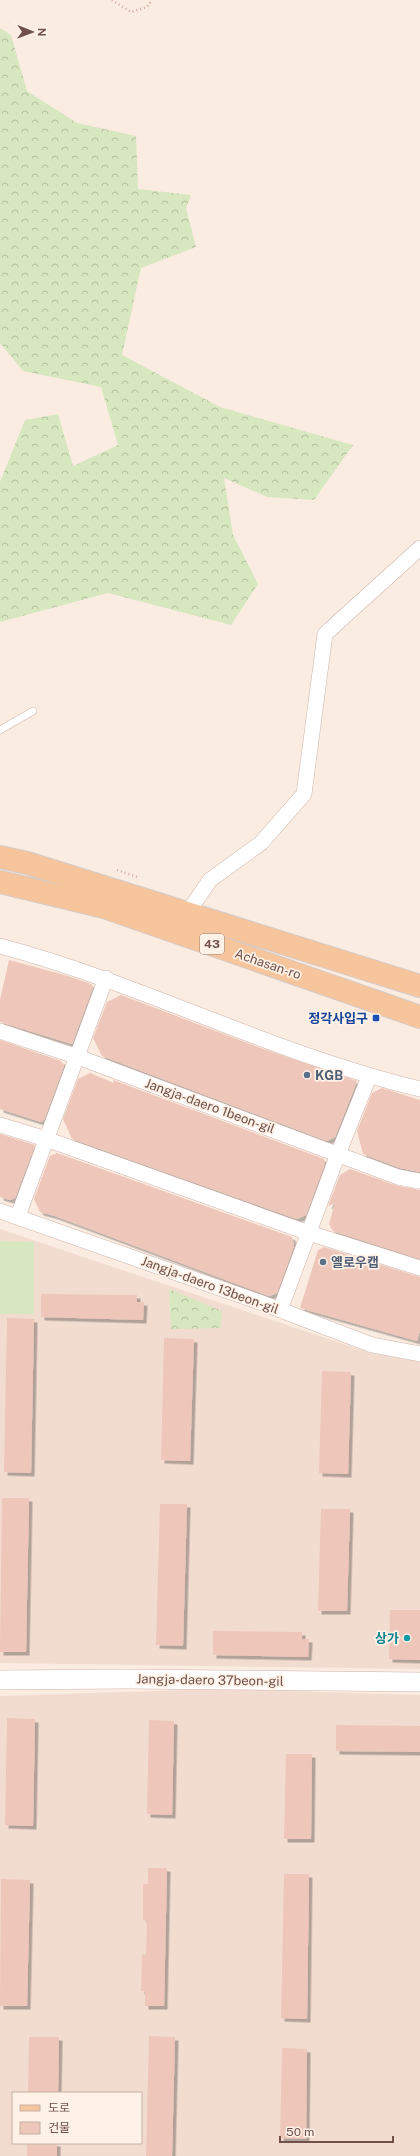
<svg xmlns="http://www.w3.org/2000/svg" width="420" height="2156" font-family="'Public Sans','Noto Sans KR',sans-serif">
<defs>
<pattern id="forest-crowns" width="20" height="18" patternUnits="userSpaceOnUse"><rect width="20" height="18" fill="#d7e7c0"/><path d="M2 6a3 3 0 1 1 6 0M12 15a3 3 0 1 1 6 0" fill="none" stroke="#b3be9e"/></pattern>
<filter id="shadow"><feDropShadow dx="3.5" dy="3.5" stdDeviation="0" flood-color="#0004"/></filter>
</defs>
<rect width="100%" height="100%" fill="#fbece1"/>
<path fill="#f2dcd0" fill-rule="evenodd" d="M0,1229L370,1353L420,1362V1669L0,1663Z
M219,1689L420,1695V2156H0V1696ZM13,2093H141V2143H13Z"/>
<path fill="url(#forest-crowns)" d="M0,28L11,35L27,91L77,123L136,136L138,189L191,195L186,208L196,247L141,268L122,355L220,407L353,445L314,500L267,497L224,478L233,535L258,584L231,625L108,593L0,622V482L25,420L58,414L73,466L118,445L101,387L23,371L0,343Z
M169,1289L222,1311L221,1328L171,1329Z"/>
<path fill="#d7e7c0" d="M0,1241L34,1242V1314H0Z"/>
<path fill="#efc6ba" filter="url(#shadow)" d="M9,960L68,976L91,984L93,987L72,1044L0,1022V1000Z
M121,995L258,1047L357,1081L335,1137L327,1141L102,1056L93,1038L107,1002Z
M0,1040L61,1061L64,1066L44,1120L41,1122L0,1109Z
M90,1073L114,1083L113,1080L324,1159L325,1163L306,1215L297,1219L72,1139L63,1119L78,1079Z
M382,1088L420,1100V1172L400,1168L363,1154L357,1131L372,1093Z
M0,1134L35,1145L15,1198L10,1200L0,1197Z
M57,1153L292,1237L294,1246L277,1293L269,1296L55,1216L40,1212L34,1199L50,1156Z
M350,1169L395,1185L420,1190V1259L333,1231L329,1224L335,1203L328,1206L340,1175Z
M324,1247L420,1277V1330L417,1341L300,1308L318,1250Z
M41,1294L137,1295V1302H144L143,1320L41,1317Z
M7,1318L34,1319L31,1473L4,1472Z
M164,1338L194,1339L190,1461L161,1460Z
M322,1371L351,1372L348,1474L319,1473Z
M2,1498H29L26,1652H0Z
M160,1504H187L183,1646L156,1645Z
M321,1509H350L347,1611H318Z
M390,1610H420V1660L389,1659Z
M213,1631L302,1632V1639H309L308,1657L213,1655Z
M7,1718L35,1719L33,1826L5,1825Z
M149,1720L174,1721L172,1815L147,1814Z
M336,1725L420,1726V1752L336,1751Z
M286,1754H312L311,1839H284Z
M148,1868H167L164,2006H145V1991H141L142,1954L146,1955L147,1921L143,1920V1884H148Z
M284,1874H309L307,2019L281,2018Z
M1,1879L30,1880L27,2006H0Z
M149,2036L175,2037L172,2156H146Z
M29,2037H59L58,2093H28Z
M282,2048L307,2049L306,2139L280,2138Z
M27,2143H57V2156H27Z"/>
<g fill="none" stroke-linecap="round" stroke-linejoin="round">
<g stroke="#cdb4ab" stroke-width="8">
<path id="service" d="M0,730L33,711"/>
</g>
<g stroke="#cdb4ab" stroke-width="16">
<path id="minor" d="M184,921L186,915L210,880L261,843L304,794L325,634L420,548
M0,946C143,984 276,1055 420,1089
M0,1031L78,1057L398,1177L420,1181
M0,1125L46,1139L309,1233L420,1268
M0,1211L262,1303L372,1345L420,1354
M18,1216L106,978
M280,1310L338,1154L369,1077"/>
</g>
<g stroke="#cdb4ab" stroke-width="20">
<path id="tertiary" d="M0,1680L127,1679L420,1682"/>
</g>
<g stroke="#d4cac8" stroke-width="24">
<path id="primary" d="M0,857L27,863L420,986
M0,882L104,907L420,1017"/>
</g>
<path stroke="#d3a99d" stroke-width="2.5" stroke-dasharray="1 3" stroke-linecap="butt" d="M112,0L131,12L147,7L152,0
M117,870L137,877"/>
<use href="#service" stroke="#fff" stroke-width="7"/>
<use href="#minor" stroke="#fff" stroke-width="15"/>
<use href="#tertiary" stroke="#fff" stroke-width="19"/>
<use href="#primary" stroke="#f7c59b" stroke-width="22"/>
</g>
<rect fill="#1a4fb4" stroke="#fef1e6" stroke-width="1.5" x="372" y="1014" width="8" height="8" rx="2"/>
<g fill="#5c6f8a" stroke="#fef1e6" stroke-width="1.5">
<circle cx="307" cy="1075" r="4"/>
<circle cx="323" cy="1262" r="4"/>
</g>
<circle fill="#0f9aa8" stroke="#fef1e6" stroke-width="1.5" cx="407" cy="1638" r="4"/>
<g text-anchor="middle" dominant-baseline="central" stroke-width="3.5" stroke-linejoin="round" paint-order="stroke">
<rect fill="#fef1e6" stroke="#9b8078" stroke-width="1" x="200" y="934" width="24" height="20" rx="3"/>
<g font-size="12" font-weight="bold" fill="#705049">
<text x="212" y="944">43</text>
</g>
<g font-size="13" fill="#705049" stroke="#fef1e6">
<text transform="translate(268 964) rotate(19)">Achasan-ro</text>
<text transform="translate(210 1106) rotate(20)">Jangja-daero 1beon-gil</text>
<text transform="translate(210 1285) rotate(20)">Jangja-daero 13beon-gil</text>
<text transform="translate(210 1680) rotate(1)">Jangja-daero 37beon-gil</text>
</g>
<g font-size="13" font-weight="bold" fill="#164399" stroke="#fef1e6" text-anchor="end">
<text x="368" y="1018">정각사입구</text>
</g>
<g font-size="13" font-weight="bold" fill="#4e5e75" stroke="#fef1e6" text-anchor="start">
<text x="315" y="1075">KGB</text>
<text x="331" y="1262">옐로우캡</text>
</g>
<g font-size="13" font-weight="bold" fill="#0d838f" stroke="#fef1e6" text-anchor="end">
<text x="399" y="1638">상가</text>
</g>
</g>
<rect x="12" y="2092" width="130" height="52" fill="#fef1e6" stroke="#c5b1a7"/>
<rect x="20" y="2105" width="20" height="6" fill="#f7c59b" stroke="#c5b1a7"/>
<text x="48" y="2112" font-size="12" fill="#705049">도로</text>
<rect x="20" y="2122" width="20" height="12" fill="#efc6ba" stroke="#c5b1a7"/>
<text x="48" y="2132" font-size="12" fill="#705049">건물</text>
<g transform="translate(32 32) rotate(91)" stroke="#fef1e6" stroke-width="3" paint-order="stroke">
<path d="M0-3L7 15L0 10L-7 15Z" fill="#705049"/>
<text y="-6" font-size="11" font-weight="bold" text-anchor="middle" fill="#705049">N</text>
</g>
<path d="M280 2136v6h113v-6" fill="none" stroke="#705049" stroke-width="2"/>
<text x="286" y="2136" font-size="12" fill="#705049" stroke="#fef1e6" stroke-width="3" paint-order="stroke">50 m</text>
</svg>
